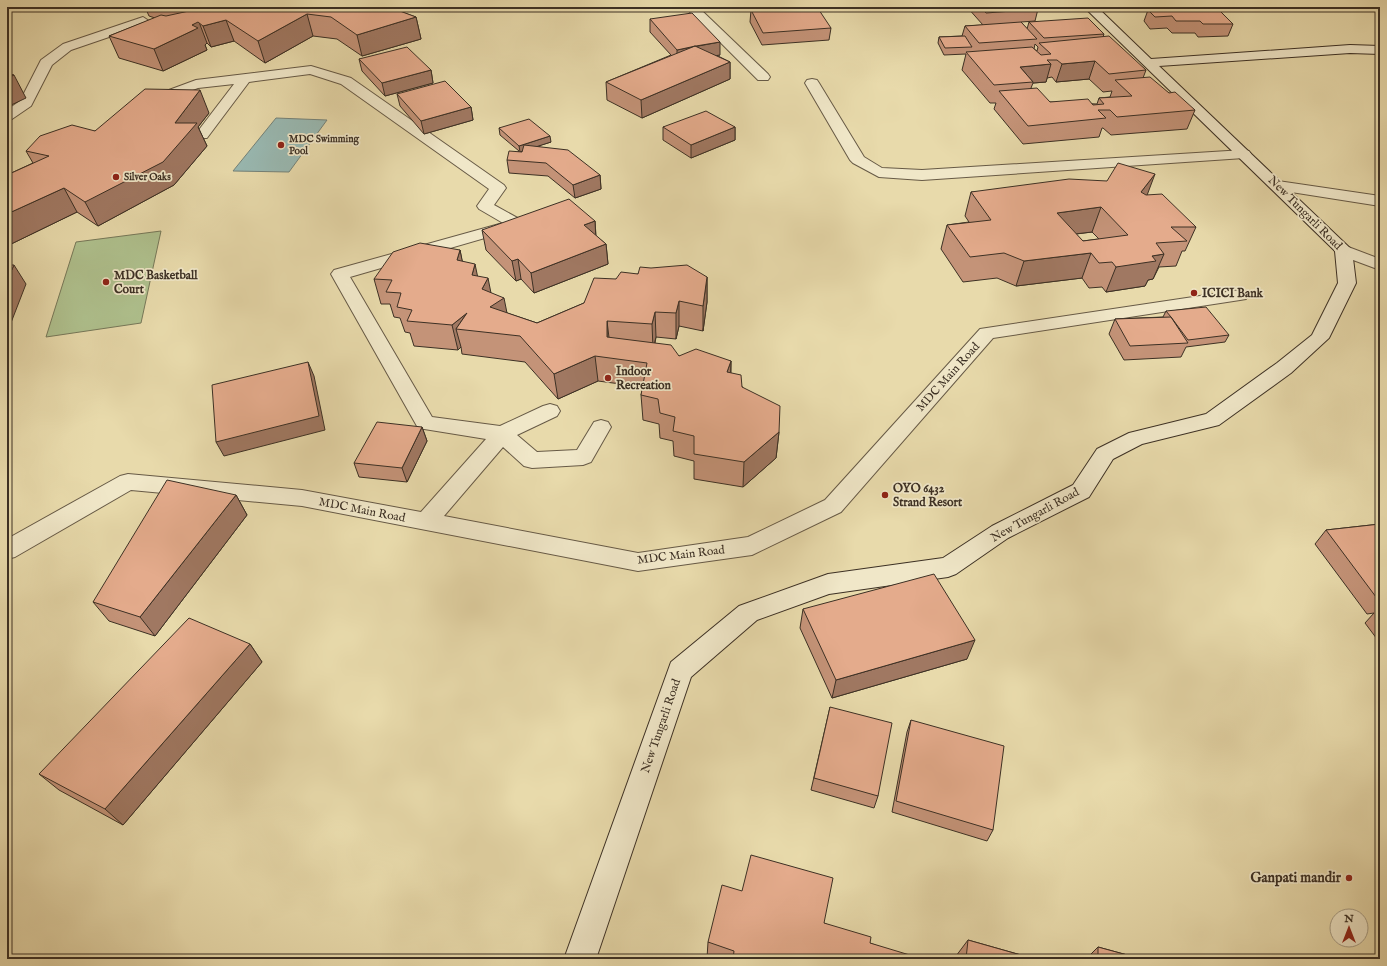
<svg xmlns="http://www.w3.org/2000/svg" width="1387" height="966" font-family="'IM FELL English',serif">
<rect width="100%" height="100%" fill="#e8daab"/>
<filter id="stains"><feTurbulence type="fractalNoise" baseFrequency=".005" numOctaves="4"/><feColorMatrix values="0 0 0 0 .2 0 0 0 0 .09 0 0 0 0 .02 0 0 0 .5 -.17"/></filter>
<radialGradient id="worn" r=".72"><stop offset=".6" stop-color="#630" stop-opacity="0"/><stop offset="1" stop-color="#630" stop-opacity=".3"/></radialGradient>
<path fill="#afc18e" stroke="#767859" d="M161,231L141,323L46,337L76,242Z"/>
<path fill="#99b9b2" stroke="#748279" d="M276,118L327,120L289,172L233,171Z"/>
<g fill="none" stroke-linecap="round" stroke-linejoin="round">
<g stroke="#675a46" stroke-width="2">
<path id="street" d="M685,7H698L768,74L770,77L768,80H758Z
M143,17L149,21L147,24L71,50L52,65L31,106L12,119L7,120V110L20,101L41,60L63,44Z
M311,66L351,78L504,185L506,188L494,205L523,221L525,224L523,227L350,277L432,417L500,426L543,406L550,404L557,406L560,411L557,416L517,435L537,452L577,450L594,422L601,420L608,422L611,427L591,462L583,465L532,468L524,466L503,447L444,516L638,553L748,537L825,500L980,329L1240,290L1246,291L1249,295L1246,299L1240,300L993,338L841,512L752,555L638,571L302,506L131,490L15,557L7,559V539L120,476L128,474L302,490L421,512L486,439L418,428L331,274L334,270L503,223L479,209L477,206L489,189L341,84L310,74L249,82L207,138H197L195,135L234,84L198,88L155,104L150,103L148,100L150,97L196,80Z
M812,79L817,80L819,83L864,157L882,168L922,170L1244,150L1249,151L1251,154L1249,157L1244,158L922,180L879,177L853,163L850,160L805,83L807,80Z
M1278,181L1380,196V206L1272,189L1270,186L1272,183Z
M1343,245L1380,259V270L1337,254L1334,250L1337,246Z"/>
</g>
<g stroke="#3c3024" stroke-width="2">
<path id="secondary" d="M1084,7H1097L1151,59L1350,45L1380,46V54L1350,53L1159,66L1352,250L1356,283L1329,338L1291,373L1219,425L1142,444L1113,459L1089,497L1008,538L956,574L948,577L829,594L757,620L691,677L596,959H564L671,662L739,606L828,574L943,558L992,526L1073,485L1097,449L1129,433L1206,414L1277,363L1312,335L1338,283L1335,251Z"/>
</g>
<use href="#street" fill="#f0e7c8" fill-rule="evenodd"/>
<use href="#secondary" fill="#f0e7c8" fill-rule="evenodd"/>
</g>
<path fill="#c49378" stroke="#3c3024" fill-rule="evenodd" d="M145,7H399L393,9L416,17L421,39L362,56L337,39L313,36L265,63L234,41L211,47L207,43L205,45L207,50L163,71L119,58L109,36L155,18L149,16Z
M967,7H1036L1038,9L1035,21L1021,22L1027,29L1029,22L1104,34L1103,37L1146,70L1143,78L1169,93L1195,110L1187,129L1111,135L1103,128H1102L1099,137L1023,144L994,109L996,103H990L962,70L966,54L944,55L938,43L939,37L962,36L965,26L983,25ZM1035,44L1038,47L1037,51L1034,49ZM1052,77L1056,82L1089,79L1103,92L1112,91L1110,97L1099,98L1097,104L1050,102L1031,88L1033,83L1046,82L1047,78Z
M1160,7H1216L1233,24L1228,36L1198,37L1195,33H1172L1167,28L1150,29L1144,21L1148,10L1159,9Z
M751,10L831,28L829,40L762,45L750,22Z
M650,19L720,55H716L730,62V79L642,118L607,100L606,82L671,55L650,32Z
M359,59L431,70L433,83L385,96L362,71Z
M397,94L471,107L473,120L424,134L400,106Z
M209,113L198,127L207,146L174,185L98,226L77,212L7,246V175L33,163L26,151L95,131Z
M663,127H735V140L691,158L663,140Z
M499,128L551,142L538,146L600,175L601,189L575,198L548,176L509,173L507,160L519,151L500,135Z
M971,192L1147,195L1196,227L1185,251H1182L1176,266L1159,267L1153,279L1148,280L1145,286L1106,292L1102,287L1089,288L1082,278L1016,286L997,278L963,282L941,249L947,225L969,222L965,216ZM1092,232L1099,239L1083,241L1076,234Z
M595,221L596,236L606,244L608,264L534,293L521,279L516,281L486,250L482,230Z
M460,250L462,261L477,276L507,313L537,323L584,303L616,279L638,274L707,277V302L703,331L679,326L676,339L656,337L655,343L679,356L731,361V373L779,432L776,458L743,487L694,479V461L674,456L673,441L660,438L659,424L643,420L641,395L643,387L598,381L558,399L525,362L462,354L461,347L458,350L414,346L410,333L405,332L400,318L394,317L390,304H381L374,279Z
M1166,311L1229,335L1225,342L1186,347L1181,357L1124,360L1109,334L1115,319L1163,317Z
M422,427L427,441L407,482L359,477L354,463Z
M236,495L247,515L155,636L109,621L93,602Z
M1380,524V643L1365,623L1374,613L1367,614L1315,544L1326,530Z
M803,609L967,659L832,698L800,628Z
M250,644L262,662L123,825L59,790L39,774Z
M830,707L878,796L874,808L811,790Z
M911,720L993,830L987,841L892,812L907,732Z
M824,923L870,943L912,959H710L707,958L708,942Z
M968,940L1035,959H956V956Z
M1098,947L1142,959H1086Z"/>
<path fill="#a07862" stroke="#3c3024" d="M182,7H229V8L199,22L207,43L205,45L207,50L163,71L154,49L194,30L192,25L194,24L189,11L182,7L189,26Z
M378,7H399L379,13Z
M307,14L313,36L265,63L258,41Z
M416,17L421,39L362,56L357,35Z
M226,20L234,41L211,47L203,26Z
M720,42V55L677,62V50Z
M1095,61L1089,79L1056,82L1062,64Z
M730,62V79L642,118L641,100Z
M1051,64L1046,82L1033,83V82L1020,67Z
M431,70L433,83L385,96L382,83Z
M14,75L26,98L7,107V78Z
M200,90L209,113L198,127L207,146L174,185L98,226L85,202L175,123Z
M471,107L473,120L424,134L421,121Z
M735,127V140L691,158V145Z
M550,136L551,142L520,152L519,146Z
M1155,174L1146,198L1141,192Z
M600,175L601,189L575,198L573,185Z
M64,188L77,212L7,246V214Z
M1101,207L1092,232L1049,237L1057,213Z
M595,221L596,241L584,225Z
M606,244L608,264L534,293L531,273Z
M460,250L465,274L457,260Z
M1091,253L1082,278L1016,286L1024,261Z
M1164,254L1153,279L1148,280L1145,286L1106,292L1116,267L1152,256Z
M518,259L521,279L516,281L512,261Z
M475,264L480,288L472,275Z
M14,265L26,284L7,333V280Z
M707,277V302L703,331V306Z
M488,278L493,303L504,298L509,323L495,333L482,289Z
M679,301V326L676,339V313Z
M655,312L656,337L653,349L652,324Z
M467,313L456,329L461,347L458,350L452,325Z
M607,321L610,346L607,337Z
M595,356L598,381L558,399L554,374Z
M731,361L730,386L727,372Z
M308,362L314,376L325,430L224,456L216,442Z
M422,427L427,441L407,482L402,468Z
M779,432L776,458L743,487L744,462Z
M236,495L247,515L155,636L140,617Z
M975,640L967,659L832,698L836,680Z
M250,644L262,662L123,825L105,809Z"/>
<path fill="#e4ab8c" stroke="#3c3024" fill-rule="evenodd" d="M182,7H389L416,17L357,35L331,17L307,14L258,41L226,20L203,26L198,22L192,25L198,28L154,49L109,36L161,15L166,16L189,11Z
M795,7H817L831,28L763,33L751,10Z
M981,7H1036L1038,9L986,13Z
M1163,7H1216L1233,24H1203L1200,21H1176L1172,16L1155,17L1148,10L1165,9Z
M692,13L720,42L696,46H695L691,47L677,50L650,19Z
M1088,18L1104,34L1044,38L1029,22Z
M1021,22L1037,39L979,43L965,26Z
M965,36L972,47L945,48L939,37Z
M1109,36L1146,70L1109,74L1095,61L1062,64L1057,60H1047L1051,64L1020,67L1033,82L994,85L966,52L1032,47L1041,55L1051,54L1039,43Z
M695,46L730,62L641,100L606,82Z
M407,47L431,70L382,83L359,59Z
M7,73L14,75L7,78Z
M1150,77L1169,93L1175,92L1195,110L1117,117L1110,110H1098L1106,118L1028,126L999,91L1037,88L1050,102L1088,99L1093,105L1104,104L1099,98L1132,96L1115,80Z
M445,81L471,107L421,121L397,94Z
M145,89L200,90L175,123H197L163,162L85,202L64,188L7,214V175L49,156L26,151L40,136L72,125L95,131Z
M706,111L735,127L691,145L663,127Z
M529,119L550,136L519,146L499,128Z
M524,145L568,150L600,175L573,185L546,163L507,160L509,151L522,152Z
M1118,163L1155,174L1141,192L1146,195L1162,194L1196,227H1171L1187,241L1156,243L1164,254L1152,256L1156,261L1116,267L1112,262L1099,263L1091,253L1024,261L1004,253L970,257L947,225L991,220L971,192L1069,179L1107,181ZM1101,207L1128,235L1083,241L1057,213Z
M569,199L595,221L584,225L606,244L531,273L518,259L512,261L482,230Z
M420,243L460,250L457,260L475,264L472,275L488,278L482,289L504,298L490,307L537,323L584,303L594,278L616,279L621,272L638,274L640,267L651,268L687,265L707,277L703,306L679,301L676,313L655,312L652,324L607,321V337L671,345L679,356L696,349L731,361L727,372L741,375L742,387L780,406L779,432L744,462L694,454V436L673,431L675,417L660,413L658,399L641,395L647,363L595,356L554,374L520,336L456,329L467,313L452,325L407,321L412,310L397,307L401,293L386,292L392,280L374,279L393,252Z
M7,265H14L7,280Z
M1206,307L1229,335L1188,340L1171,317L1166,311Z
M1171,317L1188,343L1130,346L1115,319Z
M308,362L319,416L216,442L212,385Z
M377,422L422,427L402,468L354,463Z
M167,480L236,495L140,617L93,602Z
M1380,524V601H1379L1326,530Z
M934,574L975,640L836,680L803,609Z
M189,618L250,644L105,809L39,774Z
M830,707L892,723L878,796L814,778Z
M911,720L1004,746L993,830L896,801Z
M751,855L833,878L824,923L871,937L870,943L913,956L912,959H733L734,951L708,942L722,885L742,891Z
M968,940L1035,959H966Z
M1098,947L1142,959H1098Z"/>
<g fill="#8f2418" stroke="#f0e7c8" stroke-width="1.5">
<circle cx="281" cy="145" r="4"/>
<circle cx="116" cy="177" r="4"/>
<circle cx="106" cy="282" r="4"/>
<circle cx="1194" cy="293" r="4"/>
<circle cx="608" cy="378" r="4"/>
<circle cx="885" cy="495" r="4"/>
<circle cx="1349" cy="878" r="4"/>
</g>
<g text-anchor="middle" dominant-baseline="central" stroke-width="3.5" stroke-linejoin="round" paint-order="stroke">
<g font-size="10" font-weight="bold" fill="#3c3024" stroke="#f0e7c8" text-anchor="start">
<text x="289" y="139">MDC Swimming<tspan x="289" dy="12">Pool</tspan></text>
<text x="124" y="177">Silver Oaks</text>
</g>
<g font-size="12" fill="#3c3024" stroke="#f0e7c8">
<text transform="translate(1305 213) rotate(45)">New Tungarli Road</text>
<text transform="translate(948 377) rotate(-48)">MDC Main Road</text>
<text transform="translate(362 510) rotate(11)">MDC Main Road</text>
<text transform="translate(1035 515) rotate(-29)">New Tungarli Road</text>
<text transform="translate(681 555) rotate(-7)">MDC Main Road</text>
<text transform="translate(661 726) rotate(-71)">New Tungarli Road</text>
</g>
<g font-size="12" font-weight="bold" fill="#3c3024" stroke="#f0e7c8" text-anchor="start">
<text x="114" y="275">MDC Basketball<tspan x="114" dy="14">Court</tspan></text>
<text x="1202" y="293">ICICI Bank</text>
<text x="616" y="371">Indoor<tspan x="616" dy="14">Recreation</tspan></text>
<text x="893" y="488">OYO 6432<tspan x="893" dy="14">Strand Resort</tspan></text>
</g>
<g font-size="14" font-weight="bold" fill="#3c3024" stroke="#f0e7c8" text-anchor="end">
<text x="1341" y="878">Ganpati mandir</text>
</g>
</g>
<rect width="1387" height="966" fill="none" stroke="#e8daab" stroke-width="24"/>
<rect x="8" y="8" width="1371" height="950" fill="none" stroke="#3c3024" stroke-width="2"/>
<rect x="12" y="12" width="1363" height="942" fill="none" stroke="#3c3024"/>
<g transform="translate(1349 928)"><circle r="19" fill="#f0e7c8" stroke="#a89e86"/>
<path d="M0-3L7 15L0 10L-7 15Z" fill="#8f2418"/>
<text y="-6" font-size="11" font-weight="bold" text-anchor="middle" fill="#3c3024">N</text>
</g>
<rect width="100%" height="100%" filter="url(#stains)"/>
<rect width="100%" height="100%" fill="url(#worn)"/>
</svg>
